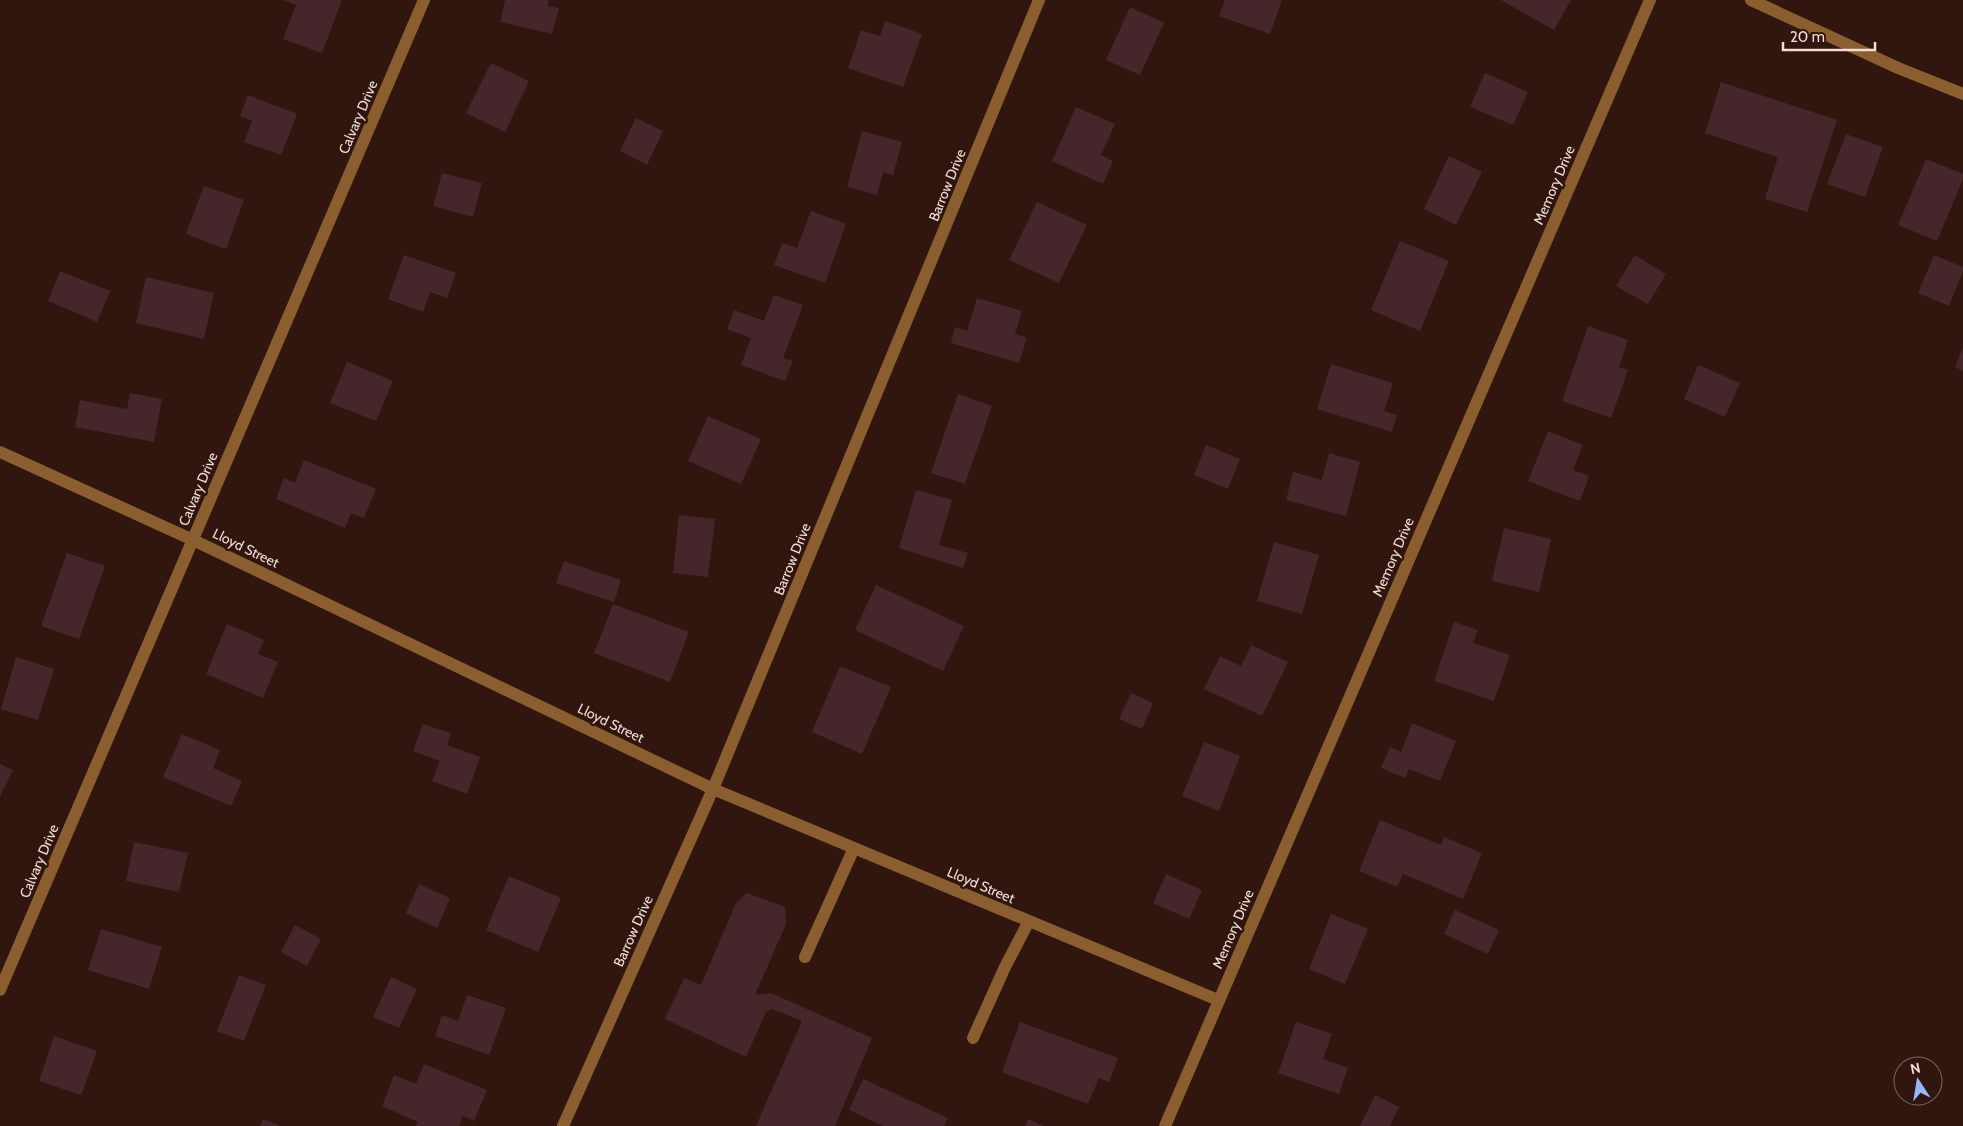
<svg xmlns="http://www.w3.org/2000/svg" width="1963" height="1126" font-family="Cabin,sans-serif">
<rect width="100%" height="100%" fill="#30160e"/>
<path fill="#45272b" d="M283,0H342L322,53L283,39L296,5Z
M505,0H549L547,6L559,8L552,34L500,22Z
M1225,0H1282L1270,34L1219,16Z
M1501,0H1571L1554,30Z
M1130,7L1164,23L1140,75L1106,60Z
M885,21L922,34L903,87L848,68L861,30L880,36Z
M491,63L529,81L505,132L466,113Z
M1485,73L1528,92L1513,125L1470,107Z
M1721,82L1837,120L1807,212L1765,199L1778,157L1705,133Z
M248,95L297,114L281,155L244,142L252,121L240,116Z
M1076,107L1115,124L1101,155L1113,161L1103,184L1052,161Z
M636,118L663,131L647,165L620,151Z
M862,131L902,142L893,175L883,172L877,195L847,187Z
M1846,134L1883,147L1865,197L1827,184Z
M1449,156L1482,172L1456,225L1424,209Z
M1926,159L1963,174V179L1937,241L1898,225Z
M442,173L482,183L473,217L433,206Z
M204,186L244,200L226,249L186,234Z
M1037,202L1087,225L1059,283L1009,260Z
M811,211L846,224L825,283L774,265L782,243L797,248Z
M1400,241L1449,261L1420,331L1371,310Z
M404,255L456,273L447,298L430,292L423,312L388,299Z
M1635,255L1666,274L1648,304L1616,286Z
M1934,255L1963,267V271L1949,306L1918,293Z
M60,271L110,291L97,322L48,301Z
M146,277L214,293L204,339L136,323Z
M774,295L803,305L783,358L793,361L785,381L741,365L751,338L727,329L734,310L764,321Z
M977,298L1022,311L1015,334L1027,338L1019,363L951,343L955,327L967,331Z
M1588,326L1628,340L1619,367L1628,370L1611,418L1562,401Z
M1963,347V371L1955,367Z
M347,362L393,381L376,421L330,403Z
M1331,364L1393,383L1384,411L1397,415L1392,432L1317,409Z
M1698,365L1740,383L1725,417L1684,399Z
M130,393L162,399L154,442L75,427L80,400L127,409Z
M958,394L992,406L965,484L931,473Z
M708,416L761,439L741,484L688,461Z
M1548,431L1583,445L1573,470L1589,476L1580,501L1528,481Z
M1206,445L1240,459L1228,489L1194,475Z
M1329,453L1360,462L1346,516L1286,500L1293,472L1322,480Z
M304,460L376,489L364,518L351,513L345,528L276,499L284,478L295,483Z
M916,490L952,500L939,545L968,553L963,568L899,548Z
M679,515L715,519L708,577L673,573Z
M1504,528L1551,539L1539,592L1492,581Z
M1274,542L1319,555L1302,614L1257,601Z
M67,553L105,566L79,639L41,626Z
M564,561L621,580L614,602L556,583Z
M876,585L964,626L943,671L855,630Z
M613,604L689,632L670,682L594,653Z
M1454,622L1478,630L1473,643L1510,655L1494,701L1434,681Z
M227,624L264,640L258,654L278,662L263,698L206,674Z
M1251,645L1288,662L1262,716L1204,689L1220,656L1241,666Z
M16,657L54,669L38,720L1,709Z
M840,666L891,687L862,754L812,732Z
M1131,693L1153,703L1142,729L1119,719Z
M1412,723L1456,741L1440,781L1409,769L1405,778L1381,768L1390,747L1401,752Z
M423,724L451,733L447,745L480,757L467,794L432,781L440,761L413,751Z
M182,734L220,750L213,768L242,781L231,806L163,777Z
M1204,742L1240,756L1219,811L1182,796Z
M0,764L13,770L0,797Z
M1380,820L1441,845L1444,837L1482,853L1463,899L1403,874L1397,887L1359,871Z
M134,842L188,853L179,892L126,881Z
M1166,874L1202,890L1189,919L1153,903Z
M509,876L561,898L538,952L486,930Z
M419,884L450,898L437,928L406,913Z
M747,893L785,907L786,924L755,995L771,993L872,1038L835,1126H756L802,1021L772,1009L766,1012L746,1057L665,1019L684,978L701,985L736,903Z
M1455,910L1499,930L1488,954L1444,934Z
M1331,914L1368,929L1345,984L1309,969Z
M295,925L321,939L307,966L281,952Z
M101,929L162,947L149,989L88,970Z
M239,975L266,985L244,1041L217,1031Z
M391,977L417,989L399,1028L373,1017Z
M467,995L506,1008L489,1055L435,1036L442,1015L458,1021Z
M1020,1022L1118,1058L1109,1082L1099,1078L1088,1104L1002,1072Z
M1296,1022L1332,1034L1323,1059L1348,1068L1339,1094L1278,1073Z
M54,1036L97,1051L81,1095L39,1081Z
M424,1064L487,1090L474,1121L463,1116L459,1126H416L418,1122L382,1106L394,1075L416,1084Z
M863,1079L948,1118L944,1126H883L849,1110Z
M1375,1095L1399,1107L1390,1126H1360Z
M263,1119L280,1126H260Z
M1028,1119L1044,1126H1025Z"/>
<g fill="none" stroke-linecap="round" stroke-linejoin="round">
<path stroke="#8a5e2f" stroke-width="12" d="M1751,0L1898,68L1963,94
M0,452L193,540L713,789L1218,1000
M805,957L854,848
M0,990L424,0
M973,1038L1005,967L1029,921
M563,1126L713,789L1039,0
M1165,1126L1650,0"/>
</g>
<g text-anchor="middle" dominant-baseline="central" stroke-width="5" stroke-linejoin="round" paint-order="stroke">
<g font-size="14" fill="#f0ded7" stroke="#30160e">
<text transform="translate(358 117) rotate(-67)">Calvary Drive</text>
<text transform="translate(947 185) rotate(-68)">Barrow Drive</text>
<text transform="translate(1554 185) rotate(-67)">Memory Drive</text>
<text transform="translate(198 489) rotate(-67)">Calvary Drive</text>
<text transform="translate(246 548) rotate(26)">Lloyd Street</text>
<text transform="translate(1393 557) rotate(-67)">Memory Drive</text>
<text transform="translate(792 559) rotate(-68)">Barrow Drive</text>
<text transform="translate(611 723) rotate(26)">Lloyd Street</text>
<text transform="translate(39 861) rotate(-67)">Calvary Drive</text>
<text transform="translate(981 885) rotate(23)">Lloyd Street</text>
<text transform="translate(1233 929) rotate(-67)">Memory Drive</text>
<text transform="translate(633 931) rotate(-66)">Barrow Drive</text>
</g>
</g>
<g transform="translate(1918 1081) rotate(348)"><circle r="24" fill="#30160e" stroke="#7d665e"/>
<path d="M0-4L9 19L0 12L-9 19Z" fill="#93b7fd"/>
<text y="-8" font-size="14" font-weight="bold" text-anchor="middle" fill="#f0ded7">N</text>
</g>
<path d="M1783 42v8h92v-8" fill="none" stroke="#f0ded7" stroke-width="2.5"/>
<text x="1790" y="42" font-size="15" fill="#f0ded7" stroke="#30160e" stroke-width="4" paint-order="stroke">20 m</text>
</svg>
